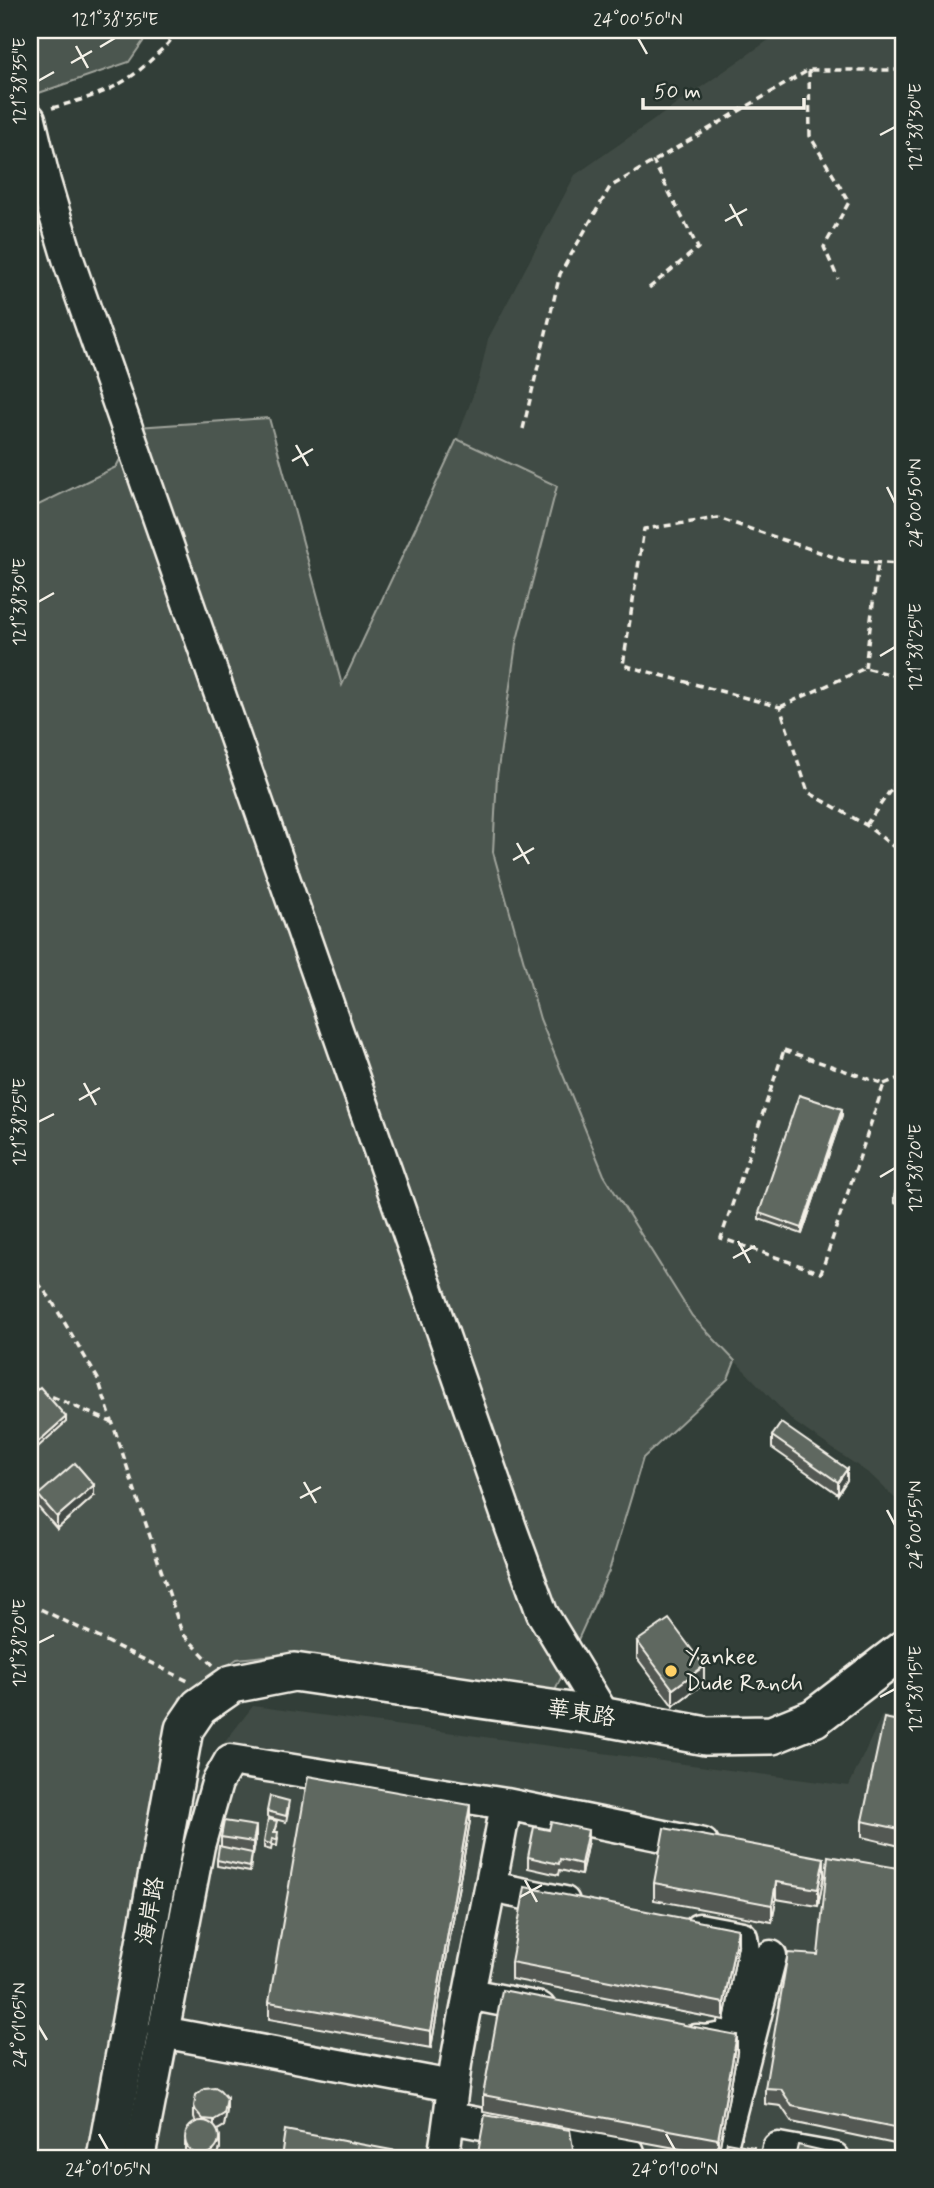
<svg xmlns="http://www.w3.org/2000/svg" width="934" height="2188" font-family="Mynerve,'LXGW WenKai TC',sans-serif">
<rect width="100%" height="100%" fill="#323e38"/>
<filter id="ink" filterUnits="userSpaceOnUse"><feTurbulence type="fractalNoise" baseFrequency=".0143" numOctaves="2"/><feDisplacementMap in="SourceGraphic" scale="14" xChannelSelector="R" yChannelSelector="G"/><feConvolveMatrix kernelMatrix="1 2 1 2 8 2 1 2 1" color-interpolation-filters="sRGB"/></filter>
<g filter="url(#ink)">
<path fill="#404b44" d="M783,30H904V1507L871,1475L794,1422L692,1316L604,1175L540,1019L493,852L497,776L516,644L557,487L457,439L479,379L488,339L575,175Z
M253,1706L849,1786L882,1715L904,1720V2158H126L192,1784Z"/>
<path fill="#4c564f" stroke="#a0a49c" stroke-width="2" d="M30,30H151L129,62L30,96Z
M269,418L342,685L457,439L557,486L516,644L497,776L493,852L540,1019L604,1175L692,1316L735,1361L728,1379L643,1458L609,1571L555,1691L285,1654L237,1659L180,1698L94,2158H30V509L116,467L137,427Z"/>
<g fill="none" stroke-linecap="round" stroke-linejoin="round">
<g stroke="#f4f1e8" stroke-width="35">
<path id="minor" d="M30,119L45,182L69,262L511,1528L542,1613L605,1717
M491,1887L564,1902
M469,1994L540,2008
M162,2032L452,2086
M696,2040L705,2041L730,2037L743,1986L746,1966L742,1937L699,1929
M451,2118L629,2152
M139,2158L199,1846L217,1783L230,1760L506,1804L703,1844
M443,2158C449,2125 452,2091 457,2057C472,1973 491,1889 506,1804
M719,2158L771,1956
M776,2158L778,2148L834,2158"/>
</g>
<g stroke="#f4f1e8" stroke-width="42">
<path id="major" d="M106,2158L184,1729L199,1707L232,1684L294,1672L605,1717L706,1736L772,1735L814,1718L904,1649"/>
</g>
<path stroke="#f4f1e8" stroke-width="3.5" stroke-dasharray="7 5" stroke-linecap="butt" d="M809,70L810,136L849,202L824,247L838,279
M52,108C100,95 124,88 159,52C167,45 173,40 174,30
M649,288L698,248L653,161
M523,429L560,274L610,187L809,70H904
M904,564L846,561L718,518L644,529L623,665L780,707L808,792L866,825L904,855
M865,668L878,563
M780,707L865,668L904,678
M866,825L904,771
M784,1050L884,1084L821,1273L721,1238Z
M884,1084L904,1076
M30,1273L50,1298L98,1379L182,1633L213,1665
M30,1387L113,1423
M30,1604L188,1681"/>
<use href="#minor" stroke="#26332d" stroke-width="30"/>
<use href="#major" stroke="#26332d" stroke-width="37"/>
</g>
<path fill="#525953" stroke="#f4f1e8" stroke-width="2" d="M842,1115L802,1234L759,1219V1213Z
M904,1163V1206L894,1203V1197Z
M772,1436L847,1480L838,1494L772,1448Z
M38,1495L94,1496L57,1529L38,1507Z
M637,1641L704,1683L673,1706L637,1658Z
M904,1722V1847L862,1837V1821Z
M289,1807L286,1822L267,1817V1811Z
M470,1821L431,2048L269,2019V2002Z
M277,1826L275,1832L278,1838L277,1846L272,1845L271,1850L264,1848V1842Z
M221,1837L256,1838L253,1854H252L250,1872L217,1866V1860L221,1846Z
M588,1841L581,1875L560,1870L559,1875L528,1868V1857Z
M904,1869V2146L792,2122L781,2106L765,2104V2088L818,1955Z
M824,1875L818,1906L776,1899L772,1922L654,1900V1883Z
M738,1945L724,2020L511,1979V1962Z
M737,2052L718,2156L483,2112V2095Z
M194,2106L227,2110L224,2126L217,2130L220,2148L217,2158H187L185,2154V2142L196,2123L194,2118Z"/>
<path fill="#424944" stroke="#f4f1e8" stroke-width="2" d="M842,1109V1115L802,1234V1228Z
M66,1417V1422L30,1454V1449Z
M847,1469V1480L838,1494V1482Z
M94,1485V1496L57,1529V1517Z
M704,1666V1683L673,1706V1689Z
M470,1805V1821L431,2048V2031Z
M256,1826V1838L253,1854V1842Z
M588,1830V1841L581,1875V1864Z
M824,1858V1875L818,1906V1889Z
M776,1882V1899L772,1922V1905Z
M738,1929V1945L724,2020V2003Z
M737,2035V2052L718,2156V2139Z
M227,2098V2110L224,2126L214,2132V2120Z
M220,2137V2148L217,2158H208V2155Z"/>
<path fill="#5f6861" stroke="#f4f1e8" stroke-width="2" d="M799,1095L842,1109L802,1228L759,1213Z
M904,1163V1200L894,1197Z
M40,1387L66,1417L30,1449V1396Z
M781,1423L847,1469L838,1482L772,1436Z
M75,1463L94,1485L57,1517L38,1495Z
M669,1619L704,1666L673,1689L637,1641Z
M884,1718L904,1722V1830L862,1821Z
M308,1776L470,1805L431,2031L269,2002Z
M270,1796L289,1801L286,1816L267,1811Z
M268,1819L277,1821L274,1832H278L277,1840L272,1839L271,1844L264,1842Z
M224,1821L256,1826L253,1842L221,1837Z
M551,1822L588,1830L581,1864L560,1859L559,1864L528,1857L534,1827L549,1830Z
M664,1828L824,1858L818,1889L776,1882L772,1905L654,1883Z
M219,1846L252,1853L250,1867L217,1860Z
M828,1856L904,1869V2129L792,2106L781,2089L765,2088L788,1953L818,1955Z
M525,1887L738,1929L724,2003L511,1962Z
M502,1990L737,2035L718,2139L483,2095Z
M215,2087L220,2090L227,2098L224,2114L214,2120L203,2119L196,2111L194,2106L196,2095L204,2088Z
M485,2115L570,2130L573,2148L571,2158H477Z
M185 2138a17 17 0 1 1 34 0a17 17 0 1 1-34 0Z
M285,2130L413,2154L412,2158H281Z
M727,2142L754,2147L752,2158H724Z
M798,2145L854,2158H795Z"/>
</g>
<path fill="none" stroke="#f4f1e8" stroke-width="2.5" d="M638,38L647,54M76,46L88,68M100,47L115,38M71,63L92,51M38,81L54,72M880,135L895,127M730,204L742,226M725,221L747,209M296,445L308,466M292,461L313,449M887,487L895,503M38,602L54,593M880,656L895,647M517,843L529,864M513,860L534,848M84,1083L96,1105M79,1100L100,1088M38,1122L54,1114M880,1177L895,1168M738,1241L750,1263M733,1258L755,1246M304,1482L316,1503M300,1498L321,1487M887,1510L895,1525M38,1643L54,1635M880,1697L895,1689M525,1880L537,1902M520,1897L542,1885M38,2025L47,2040M99,2134L108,2150M666,2134L675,2150"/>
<circle fill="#ffd166" stroke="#26332d" stroke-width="2.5" cx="671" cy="1671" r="7"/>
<g text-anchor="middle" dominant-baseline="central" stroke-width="5" stroke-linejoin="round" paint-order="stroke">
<g font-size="23" fill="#f4f1e8" stroke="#26332d" text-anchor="start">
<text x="685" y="1658">Yankee<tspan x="685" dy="26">Dude Ranch</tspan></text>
</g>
<g font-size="23" fill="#f4f1e8" stroke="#26332d">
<text transform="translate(581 1714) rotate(9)">華東路</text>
<text transform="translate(151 1911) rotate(-80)">海岸路</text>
</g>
</g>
<rect width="934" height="2188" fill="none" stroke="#26332d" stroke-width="77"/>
<path d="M643 98v10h161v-10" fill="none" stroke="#f4f1e8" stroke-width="3.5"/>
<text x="654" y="98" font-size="21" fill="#f4f1e8" stroke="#26332d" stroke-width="5" paint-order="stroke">50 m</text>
<rect x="38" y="38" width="857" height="2112" fill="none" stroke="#f4f1e8" stroke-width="2.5"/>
<g font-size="18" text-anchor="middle" fill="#f4f1e8">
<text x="115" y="25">121°38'35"E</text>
<text x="638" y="25">24°00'50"N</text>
<text transform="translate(19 81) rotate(-90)" y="6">121°38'35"E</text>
<text transform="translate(915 127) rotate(-90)" y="6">121°38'30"E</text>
<text transform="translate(915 503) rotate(-90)" y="6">24°00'50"N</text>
<text transform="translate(19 602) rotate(-90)" y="6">121°38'30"E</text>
<text transform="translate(915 647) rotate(-90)" y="6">121°38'25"E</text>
<text transform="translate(19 1122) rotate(-90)" y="6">121°38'25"E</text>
<text transform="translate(915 1168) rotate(-90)" y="6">121°38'20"E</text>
<text transform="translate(915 1525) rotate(-90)" y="6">24°00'55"N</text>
<text transform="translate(19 1643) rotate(-90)" y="6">121°38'20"E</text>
<text transform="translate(915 1689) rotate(-90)" y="6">121°38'15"E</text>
<text transform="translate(19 2025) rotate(-90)" y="6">24°01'05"N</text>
<text x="108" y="2175">24°01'05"N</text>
<text x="675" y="2175">24°01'00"N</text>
</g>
</svg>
